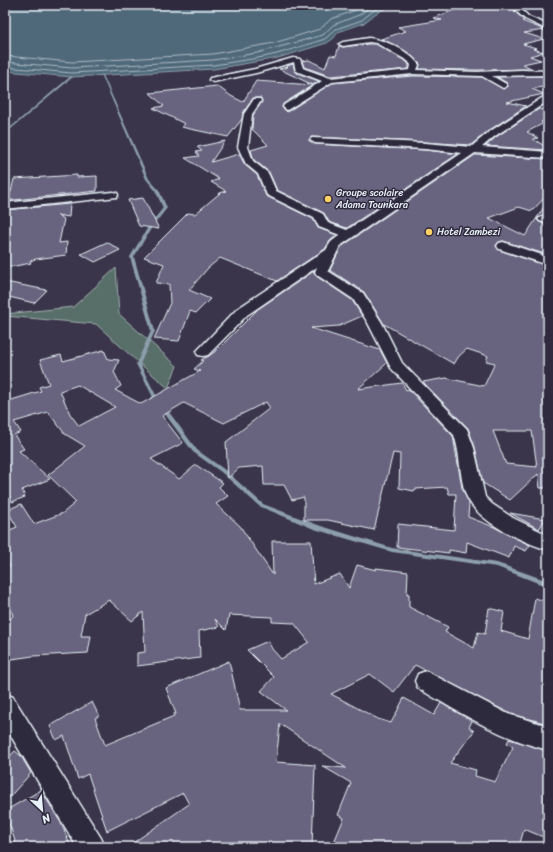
<svg xmlns="http://www.w3.org/2000/svg" width="553" height="852" font-family="Sriracha,sans-serif">
<rect width="100%" height="100%" fill="#3a354a"/>
<filter id="ink" filterUnits="userSpaceOnUse"><feTurbulence type="fractalNoise" baseFrequency=".025" numOctaves="2"/><feDisplacementMap in="SourceGraphic" scale="8" xChannelSelector="R" yChannelSelector="G"/><feConvolveMatrix kernelMatrix="1 2 1 2 8 2 1 2 1" color-interpolation-filters="sRGB"/></filter>
<g filter="url(#ink)">
<path fill="#596e68" stroke="#a0b0b0" d="M116,268L119,314L177,366L168,388L130,355L96,324L5,316V314L73,307Z"/>
<path fill="#50697a" stroke="#8d9fac" d="M5,5H469L434,9L398,5L388,7L375,14L364,23L338,32L334,38L327,43L278,58L214,69L72,77L5,71Z"/>
<g fill="none" stroke-linecap="round" stroke-linejoin="round">
<path stroke="#abbbc6" stroke-width="1" d="M5,56L72,62L213,54L274,43L320,29L331,19L356,10L362,5
M5,62L72,68L213,60L257,53L323,35L333,25L359,15L373,5
M5,67L72,73L214,65L258,58L277,54L325,39L336,29L362,20L373,11L384,5"/>
<path fill="#8d9fac" fill-rule="evenodd" d="M101,74L103,75L149,179L159,190L167,208L152,227L134,257L155,331L140,364L159,401L157,403L155,401L136,364L151,331L130,257L148,227L163,208L155,190L146,179Z
M71,76L73,77L5,134V132Z
M164,407L166,408L197,450L225,470L263,504L318,525L392,548L497,563L548,581V587L497,567L392,552L314,529L259,506L221,472L193,452L162,410V408Z"/>
</g>
<path fill="#67637e" stroke="#e8f1f8" fill-rule="evenodd" d="M475,5H520L515,8L514,11L524,20L522,21L545,30L524,33L544,39L523,44L536,48L533,49L544,52L530,56L541,60L523,64L533,69L477,70L419,69L420,64L410,54L397,46L381,39L406,31L398,27L442,20L433,18L457,9L465,10Z
M369,44H376L407,62L409,65V69L330,76L304,67L302,61L309,60L325,68L330,55L336,56L339,46L343,47Z
M293,64L295,72L319,81L313,85L279,69L288,67L287,66Z
M413,76L482,77L504,89L508,86L507,83L497,77L548,76V86L532,89L544,94L507,102L526,106L488,131L471,145L425,142L311,137L309,140L315,144L425,150L458,154L347,228L329,222L324,213L277,190L269,172L254,160L251,150L268,145L252,129L253,115L262,102L261,98H253L243,113L242,119L228,137L181,127L185,124L153,108L164,106L150,93L217,86L231,96L243,102L256,81L313,85L283,104L282,107L287,112L332,83Z
M539,109L548,110V116L541,122L544,123L527,132L538,138L533,139L548,148V150L486,146L496,137Z
M225,141L211,162L239,154L245,165L257,175L266,196L313,219L318,228L337,235L330,241L325,249L277,281L220,258L208,268L189,290L210,299L196,313L190,311L179,341L154,339L170,303L169,284L156,283L164,264L144,257L188,213L195,214L220,193L226,191L211,182L219,179L185,158L199,156L196,152L202,151L197,147Z
M475,155L548,159V194L532,211L519,207L489,218L525,236L548,201V215H543L537,219L539,222L548,225V255L503,241L499,242L496,245L499,250L548,266V433H546L548,440V488H540L538,474L510,500L483,483L475,447L468,428L423,382L446,378L484,386L495,363L486,361L488,356L467,349L459,356L454,364L384,324L364,292L330,270L341,247ZM493,431H532L537,467L506,464Z
M77,175V177L97,176V191L5,201V195H8V192H11L14,179Z
M143,198L159,229L139,226L128,200Z
M70,204L69,217L57,215L64,219L59,243L67,242L66,255L36,259L30,261L31,263L5,268V210Z
M107,242L120,250L95,262L81,254Z
M314,271L316,276L352,300L362,316L339,326L311,328L380,350L387,363L358,389L402,383L406,390L408,389L453,436L462,488L469,503L468,517L494,527L530,545L526,551L514,546L509,558L467,542L466,553L449,550V553L397,547L398,524L454,530L456,494H449L447,487L415,489L414,491L399,488L400,454L393,453L374,530L328,520H304V497L292,500L284,485H264L263,466L239,468L228,478L226,442L270,408L266,402L224,423L184,403L162,416L183,443L151,459L179,479L196,465L223,483L219,487L228,496L216,504L240,526L273,575L272,541H311L314,584L340,574L349,588L357,565L376,570V568L408,572L407,594H409V607L448,627L445,632L474,648L478,632L485,634L489,608L504,612L501,631L528,639L535,598L548,602V724L509,713L415,665L394,692L370,674L331,694L378,719L391,723L404,698L434,715L441,703L472,721L469,727L474,731L450,763L476,770L475,776L495,782L513,747L507,743L509,739L548,751V839L524,829L519,847H470L452,843V847H332L344,818L338,815L351,783L322,766L346,768L280,724L276,762L315,765L312,847H127L189,804L183,793L107,831L88,774L78,779L64,736L56,740L50,726L92,702L99,716L95,718L105,745L174,716L173,714H176L166,688L229,661L240,710H286L261,691L274,677L247,650L268,641L272,649L281,659L309,642L294,623L272,622V617L229,615L226,630L215,619L219,627L199,631L200,658L137,666V653L145,652L143,612L132,621L109,600L85,614L81,636H91L88,653L33,656L5,660V624L13,616L5,586V568L10,566L5,557V532L17,527L7,510L21,504L34,524L63,513L76,502L48,475L85,446L65,434L48,412L14,422L21,432L14,435L24,449L19,451L50,479L22,490L25,497L12,502L5,485V402L41,391L39,387L49,384L40,360L61,355L63,361L104,350L108,359L119,360L114,372L121,386L115,390L141,404L200,371L194,369L203,361L201,360L209,356L217,350L258,309ZM78,385L115,407L79,426L70,414L60,391Z
M5,282L47,290L34,303L5,296Z
M510,513L545,519L539,529Z
M15,751L21,756L31,773L5,802V761Z
M41,790L61,823L71,847H17L5,811Z"/>
<g fill="none" stroke-linecap="round" stroke-linejoin="round">
<g stroke="#e8f1f8" stroke-width="3">
<path id="street" d="M523,5L529,6L522,10L529,17L548,25V30L525,19L516,11V9Z
M369,38C386,40 409,51 419,65L417,70L477,72L522,70L548,71V75L492,76L506,84L507,86L503,88L482,76L413,74L332,82L287,110L283,107L284,105L322,81L296,71L294,62L256,73L213,82L209,80L210,78L255,69L293,58L300,59L303,68L305,69L330,78L410,70L411,65L408,61L376,43L369,42L343,46L339,44L343,42Z
M548,94V101L495,136L482,147L548,152V158L475,153L340,246L328,271L363,293L382,323L402,363L467,429L474,448L485,497L492,504L513,518L548,535V550C522,542 477,522 466,495C459,476 461,455 454,435L391,368L368,323L353,299L317,275L315,272L317,267L247,315L208,355L203,356L198,355L196,352L237,309L326,250L331,242L340,235L319,227L314,218L267,195L258,174L246,164L238,147L244,114L254,99H260L261,101L252,114L248,147L253,161L268,173L276,191L323,214L328,223L347,230L462,153L425,149L315,143L310,140L312,138L425,143L471,147L489,132Z
M113,192L117,193L118,195L117,197L5,209V203Z
M544,216L548,217V224L540,221L538,219Z
M503,242L548,257V265L499,249L497,246L499,243Z
M426,671L508,714L548,726V750C500,738 460,713 418,688L415,681L418,674Z
M5,694L13,697L101,838L105,847H77L5,726Z"/>
</g>
<use href="#street" fill="#2f2a3d" fill-rule="evenodd"/>
</g>
</g>
<g fill="#ffd166" stroke="#2f2a3d" stroke-width="1.5">
<circle cx="328" cy="199" r="4"/>
<circle cx="429" cy="232" r="4"/>
</g>
<g text-anchor="middle" dominant-baseline="central" stroke-width="3" stroke-linejoin="round" paint-order="stroke">
<g font-size="10" fill="#e8f1f8" stroke="#2f2a3d" text-anchor="start">
<text x="336" y="193">Groupe scolaire<tspan x="336" dy="12">Adama Tounkara</tspan></text>
<text x="437" y="232">Hotel Zambezi</text>
</g>
</g>
<rect width="553" height="852" fill="none" stroke="#2f2a3d" stroke-width="20"/>
<rect x="10" y="10" width="533" height="832" fill="none" stroke="#e8f1f8" stroke-width="1.5" filter="url(#ink)"/>
<g transform="translate(42 810) rotate(154)" stroke="#2f2a3d" stroke-width="3" paint-order="stroke">
<path d="M0-3L7 15L0 10L-7 15Z" fill="#e8f1f8"/>
<text y="-6" font-size="11" font-weight="bold" text-anchor="middle" fill="#e8f1f8">N</text>
</g>
</svg>
